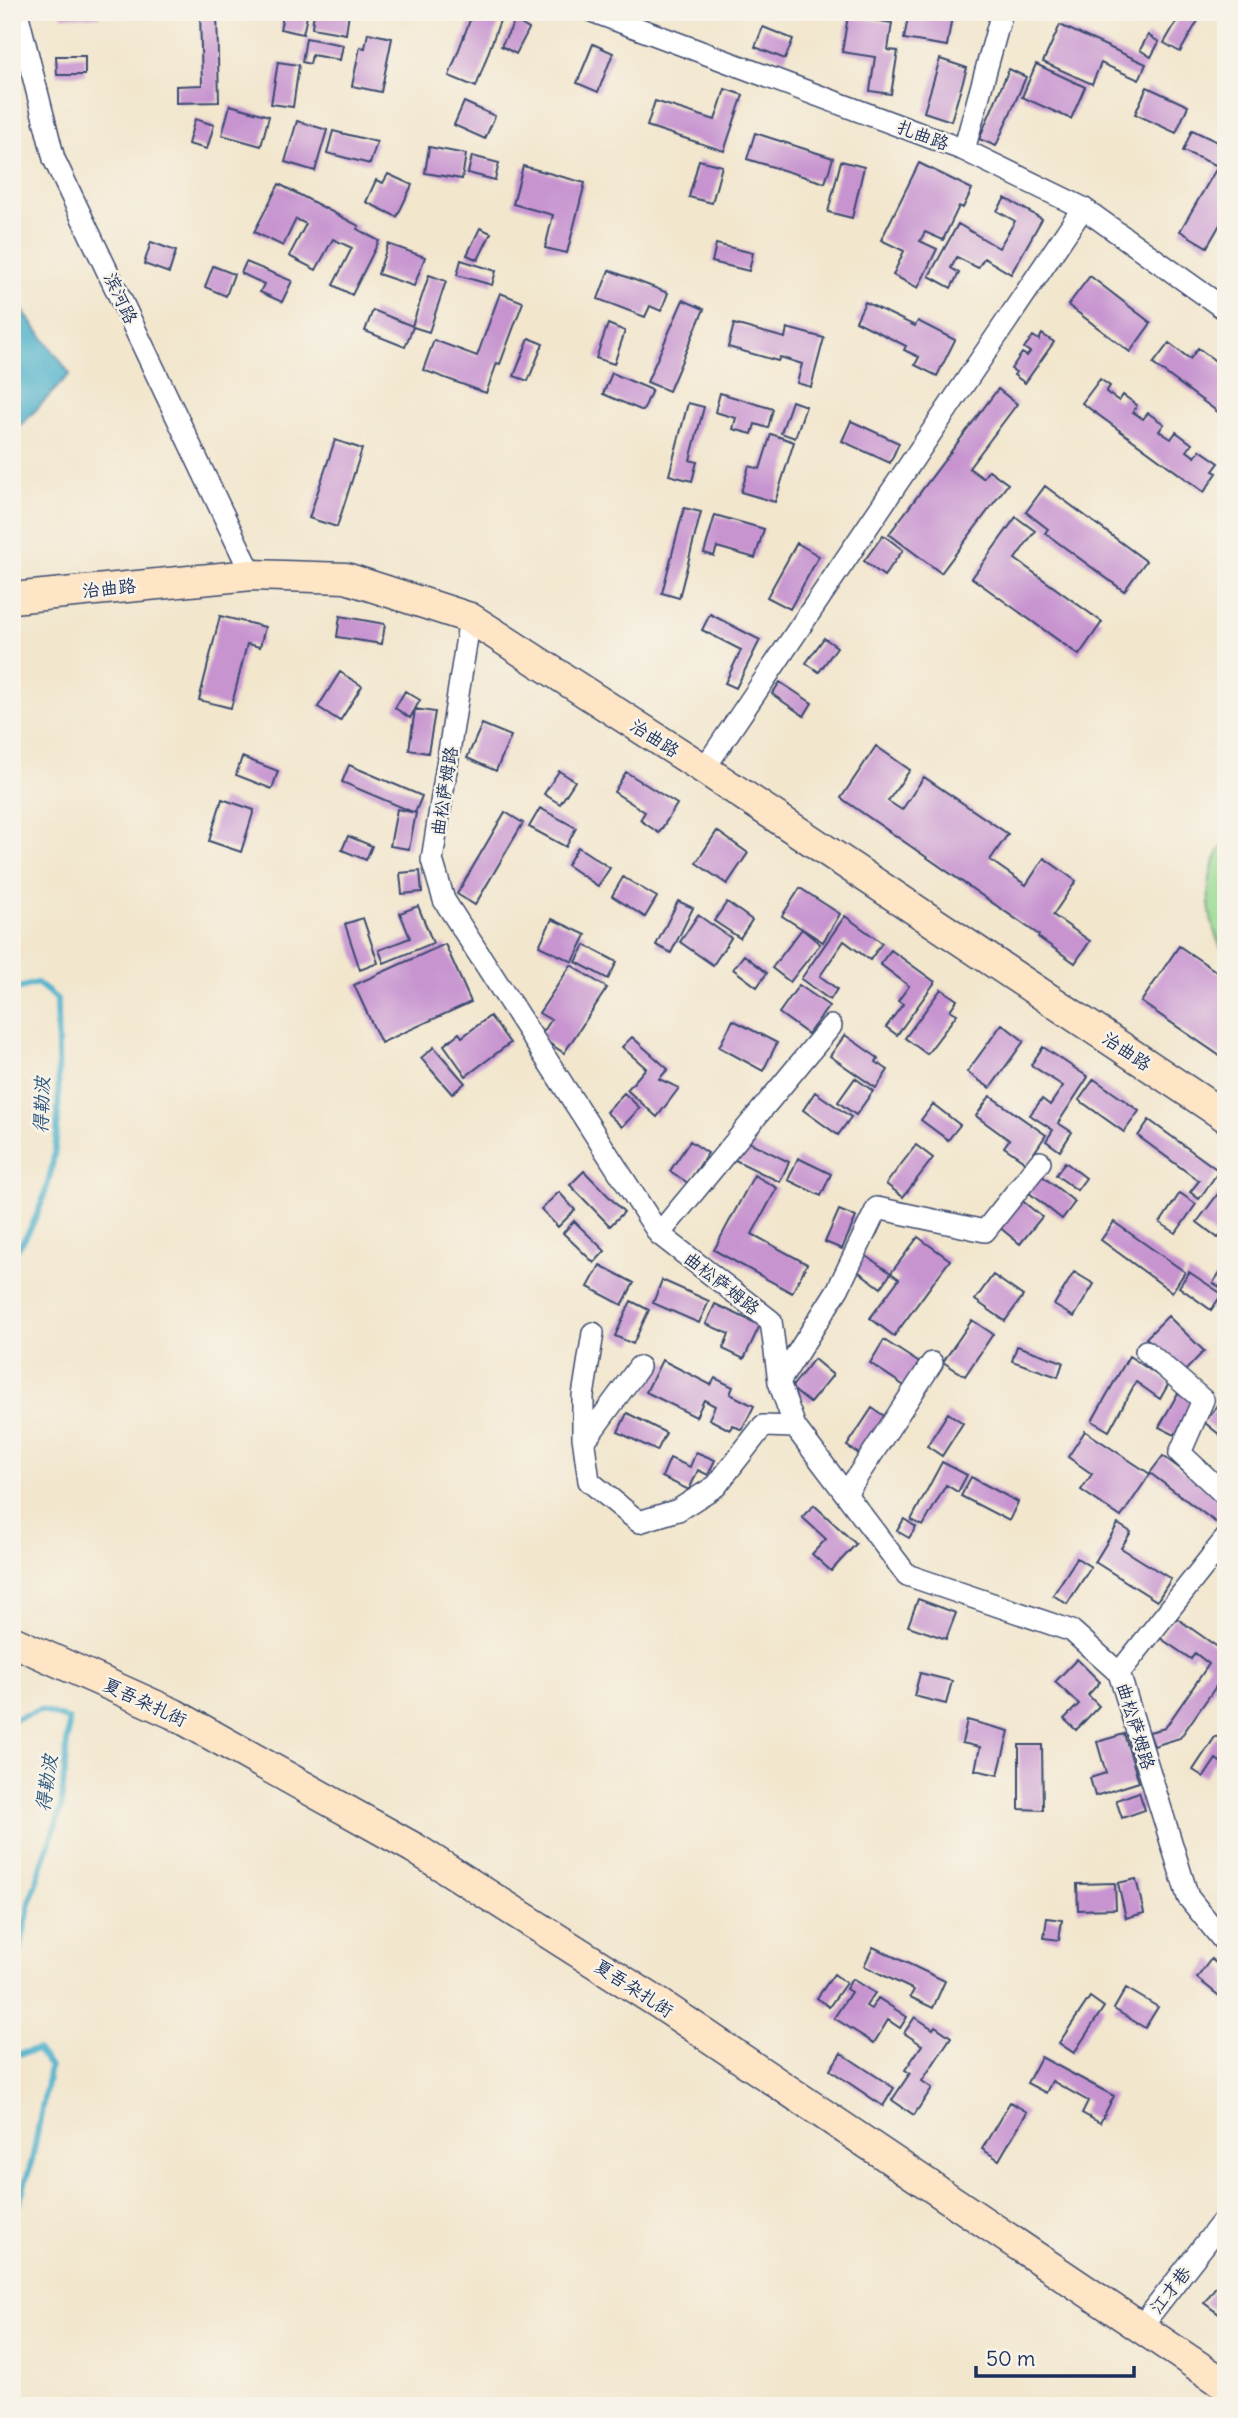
<svg xmlns="http://www.w3.org/2000/svg" width="1238" height="2418" font-family="Delius,'LXGW WenKai TC',sans-serif">
<rect width="100%" height="100%" fill="#f7f3e8"/>
<filter id="ink" filterUnits="userSpaceOnUse"><feTurbulence type="fractalNoise" baseFrequency=".0143" numOctaves="2"/><feDisplacementMap in="SourceGraphic" scale="14" xChannelSelector="R" yChannelSelector="G"/><feConvolveMatrix kernelMatrix="1 2 1 2 8 2 1 2 1" color-interpolation-filters="sRGB"/></filter>
<filter id="wash" filterUnits="userSpaceOnUse"><feTurbulence type="fractalNoise" baseFrequency=".00686" numOctaves="4" result="noise"/><feDisplacementMap in="SourceGraphic" scale="28" xChannelSelector="R" yChannelSelector="G"/><feGaussianBlur stdDeviation="1.57" result="paint"/><feColorMatrix in="noise" values="0 0 0 0 0 0 0 0 0 0 0 0 0 0 0 0 0 1.4 0 .05"/><feComposite in="paint" operator="in"/></filter>
<g filter="url(#wash)">
<rect width="100%" height="100%" fill="#f2e6cd"/>
<path fill="#99dc93" stroke="#5a8678" stroke-width="2" d="M1226,841V957C1206,922 1200,874 1226,841Z"/>
<path fill="#4cb0cb" stroke="#347094" stroke-width="2" d="M12,296L70,374L12,435Z"/>
<g fill="none" stroke-linecap="round" stroke-linejoin="round">
<path stroke="#4cb0cb" stroke-width="6" d="M12,990L37,983L57,999C57,1076 68,1152 33,1223C27,1235 22,1245 12,1254
M12,1720L40,1710L69,1720L61,1809L31,1898L12,1988
M12,2055L37,2050L50,2067L32,2160L12,2227"/>
</g>
<g id="blocks">
<path fill="#c794d0" d="M62,12H100V17L62,16Z
M200,12H217L219,102L176,103V86L202,85Z
M284,12H308L303,34L280,29Z
M314,12H349L346,34L312,28Z
M473,12H503L476,87L449,76Z
M909,12H932L952,16L947,46L904,39Z
M1182,12H1203L1180,52L1164,43Z
M848,16L892,23L888,50L898,51L891,94L870,91L875,57L842,52Z
M515,21L529,29L516,54L501,46Z
M1060,25L1146,64L1139,80L1101,63L1092,84L1043,62Z
M763,27L793,39L785,59L755,47Z
M368,33L392,38L381,92L352,86L360,47L365,48Z
M1148,35L1159,42L1151,57L1140,50Z
M306,38L343,45L340,60L312,55L310,64L302,62Z
M593,44L613,53L598,92L577,83Z
M56,56H85V75H57Z
M940,59L967,68L951,121L924,112Z
M278,62L299,65L293,107L271,104Z
M1036,64L1085,87L1071,119L1022,97Z
M1009,69L1026,77L996,146L979,139Z
M1147,87L1188,106L1176,133L1135,114Z
M725,89L743,95L724,151L647,126L655,101L715,120Z
M464,102L495,116L485,139L454,125Z
M230,105L269,116L261,146L222,135Z
M195,119L214,125L207,149L188,144Z
M297,121L327,130L315,171L285,162Z
M1192,130L1226,146V214L1207,247L1180,231L1218,166L1183,151Z
M333,131L377,142L370,164L327,153Z
M755,133L833,158L825,183L747,159Z
M429,147L466,154L462,179L425,173Z
M472,156L499,163L495,180L468,173Z
M699,160L722,166L712,203L689,197Z
M841,161L864,167L852,218L828,212Z
M919,163L972,189L963,208L959,206L943,240L925,232L920,241L937,249L918,288L893,275L904,251L881,240Z
M523,166L585,183L567,253L545,248L553,215L513,204Z
M388,174L412,185L397,217L366,202L376,180L383,183Z
M279,184L359,226L357,229L379,241L352,295L333,285L352,248L333,239L316,270L289,256L306,224L296,219L283,246L254,232Z
M1005,198L1042,219L1011,274L984,258L978,268L957,257L951,268L959,273L951,288L929,276L958,224L999,248L1015,221L997,211Z
M480,228L491,233L478,260L467,255Z
M151,242L176,251L169,273L144,264Z
M388,244L425,257L414,286L378,274Z
M716,244L753,253L749,271L712,262Z
M461,260L496,271L492,285L457,275Z
M246,262L292,281L282,302L260,292L264,284L241,273Z
M213,266L234,274L226,296L205,287Z
M609,270L668,293L661,311L650,306L645,317L598,299Z
M429,275L446,281L429,332L413,327L405,347L365,331L373,310L412,326Z
M1090,276L1151,323L1130,352L1068,305Z
M500,293L523,302L500,364L497,363L486,393L423,370L434,340L477,356Z
M683,300L704,309L669,391L647,382Z
M865,302L915,326L918,321L955,340L937,376L915,365L919,357L904,350L906,346L856,321Z
M608,324L625,331L614,364L596,358Z
M734,324L785,338L787,328L824,338L811,387L797,383L802,364L780,357L778,361L728,347Z
M1042,334L1054,342L1025,383L1014,375L1016,372L1011,369L1022,353L1027,356L1030,352L1024,348L1033,336L1039,340Z
M529,338L543,344L528,381L514,376Z
M1169,343L1190,359L1198,348L1226,369V418L1153,364Z
M612,373L652,390L643,411L603,394Z
M1100,379L1110,386L1106,392L1119,401L1123,395L1137,405L1133,412L1143,419L1148,413L1164,424L1159,431L1171,439L1176,432L1192,444L1187,451L1195,457L1200,450L1219,463L1213,471L1217,473L1204,492L1082,403Z
M998,389L1017,404L969,468L983,478L989,470L1008,484L941,573L889,534Z
M720,393L773,409L768,428L755,424L752,434L733,429L736,418L715,412Z
M792,401L806,406L795,438L781,433Z
M688,403L704,407L690,460L697,462L692,481L669,475Z
M851,421L899,443L890,463L842,441Z
M771,434L794,442L775,502L741,492L749,466L760,469Z
M335,440L362,449L337,527L309,518Z
M1045,486L1146,561L1124,591L1045,533L1048,529L1026,512Z
M684,508L701,512L679,598L662,593Z
M715,515L764,529L755,558L717,547L714,556L704,553Z
M1016,517L1035,531L1015,559L1102,622L1079,655L972,578Z
M883,535L903,550L884,576L864,561Z
M797,543L819,556L790,609L767,597Z
M710,614L760,640L736,688L725,683L741,650L702,630Z
M220,616L265,627L260,647L247,644L231,708L199,700Z
M340,616L385,624L382,644L337,637Z
M824,638L837,647L819,672L806,663Z
M340,672L362,686L340,721L318,707Z
M780,682L812,703L804,716L772,694Z
M405,691L420,700L415,709L435,712L428,753L409,750L415,709L410,718L395,708Z
M482,724L511,736L496,771L467,758Z
M876,746L910,770L888,801L902,810L924,777L1008,834L990,860L1026,885L1044,858L1076,881L1053,915L1090,941L1075,963L1038,937L1039,935L841,798Z
M242,757L278,771L272,789L236,775Z
M349,765L422,796L415,813L342,782Z
M559,771L575,781L560,804L544,794Z
M626,772L677,804L659,833L640,820L645,812L614,792Z
M222,799L254,810L241,852L209,841Z
M540,808L576,828L566,847L529,827Z
M397,809L416,813L409,849L390,846Z
M505,812L523,823L475,905L457,894Z
M717,831L748,853L727,884L696,863Z
M348,836L372,846L366,860L342,850Z
M578,847L610,868L598,886L567,865Z
M420,871L422,892L402,894L400,873Z
M623,877L657,897L645,917L612,896Z
M800,888L840,914L823,942L782,916Z
M678,901L693,908L671,953L656,945Z
M727,902L752,920L740,938L714,921Z
M418,906L433,943L384,963L379,950L410,938L400,913Z
M698,915L731,938L713,965L680,942Z
M845,916L882,943L870,960L844,941L820,976L837,989L830,1000L801,979Z
M363,918L378,963L360,970L345,924Z
M552,919L586,935L573,962L539,946Z
M802,929L820,944L790,982L772,968Z
M445,944L471,1002L381,1043L354,985Z
M585,945L617,962L608,979L576,962Z
M1179,946L1226,978V1060L1141,1002Z
M891,950L935,982L897,1035L886,1027L903,1004L898,1001L909,986L880,964Z
M744,955L767,973L757,987L733,969Z
M571,965L607,988L564,1053L540,1037L551,1020L539,1013Z
M799,985L829,1006L808,1034L779,1013Z
M941,989L957,1000L950,1010L957,1014L927,1054L905,1038Z
M490,1016L510,1043L466,1076L444,1045L459,1033L462,1037Z
M733,1020L777,1043L763,1071L719,1047Z
M1002,1024L1024,1041L990,1088L967,1072Z
M845,1035L878,1058L876,1062L888,1070L876,1088L830,1056Z
M632,1037L668,1069L659,1079L679,1088L657,1117L627,1090L646,1068L622,1047Z
M434,1047L465,1083L452,1094L421,1058Z
M1043,1047L1088,1077L1058,1123L1072,1132L1060,1151L1046,1141L1053,1130L1030,1115L1042,1099L1050,1105L1063,1086L1031,1065Z
M855,1078L873,1091L856,1115L838,1102Z
M1094,1079L1139,1111L1124,1132L1079,1100Z
M815,1092L851,1117L838,1135L803,1110Z
M624,1093L640,1108L622,1127L606,1112Z
M990,1096L1046,1135L1027,1163L1004,1147L1009,1140L976,1116Z
M933,1104L960,1125L948,1140L921,1120Z
M1149,1120L1219,1171L1199,1199L1190,1192L1199,1181L1138,1136Z
M741,1138L789,1162L780,1182L731,1158Z
M690,1141L708,1153L688,1183L670,1171Z
M916,1145L933,1158L903,1197L886,1184Z
M798,1158L831,1174L821,1196L788,1180Z
M1065,1162L1086,1178L1077,1190L1056,1175Z
M584,1171L624,1212L610,1226L570,1185Z
M754,1175L777,1188L752,1234L807,1264L792,1293L714,1250Z
M1041,1175L1075,1202L1062,1219L1028,1192Z
M1226,1183V1228L1218,1238L1197,1222Z
M559,1192L575,1210L558,1227L541,1209Z
M1180,1193L1196,1204L1176,1233L1160,1223Z
M1020,1199L1042,1217L1020,1244L998,1226Z
M839,1210L856,1217L842,1249L825,1242Z
M574,1221L605,1251L594,1263L563,1233Z
M1114,1222L1185,1272L1172,1292L1101,1240Z
M918,1237L950,1260L894,1336L870,1318L899,1279L891,1273Z
M865,1255L891,1273L881,1288L855,1269Z
M1226,1263V1291L1213,1283Z
M600,1265L634,1283L622,1305L588,1287Z
M1074,1272L1094,1284L1074,1317L1054,1305Z
M1189,1272L1222,1294L1211,1310L1179,1287Z
M993,1275L1023,1296L1005,1321L975,1300Z
M662,1280L709,1301L699,1323L653,1303Z
M631,1301L649,1310L633,1344L615,1336Z
M715,1304L760,1325L744,1359L723,1349L729,1334L706,1324Z
M1168,1316L1204,1351L1183,1373L1146,1338Z
M972,1320L993,1334L965,1376L943,1362Z
M884,1340L921,1364L906,1387L870,1363Z
M1017,1346L1063,1362L1058,1377L1012,1361Z
M1129,1356L1169,1383L1160,1399L1136,1382L1109,1431L1092,1421Z
M814,1359L833,1375L810,1403L791,1388Z
M662,1360L711,1385L715,1378L733,1387L730,1394L754,1406L742,1430L732,1425L730,1430L709,1419L715,1406L704,1400L696,1417L646,1392Z
M1178,1393L1193,1401L1175,1435L1159,1427Z
M1219,1404L1223,1407L1226,1404V1440L1204,1422Z
M872,1408L886,1417L861,1455L847,1446Z
M627,1413L666,1433L657,1451L618,1432Z
M948,1413L963,1423L942,1456L927,1446Z
M1085,1431L1150,1474L1121,1517L1081,1490L1092,1474L1068,1457Z
M696,1452L715,1460L708,1475L698,1470L689,1490L662,1477L670,1458L690,1467Z
M1163,1456L1226,1503V1514L1218,1524L1150,1473Z
M942,1462L967,1475L958,1492L946,1485L923,1526L911,1520Z
M971,1477L1018,1502L1009,1521L961,1496Z
M814,1505L856,1544L831,1571L812,1554L826,1539L802,1517Z
M904,1519L916,1527L909,1538L897,1531Z
M1118,1524L1131,1532L1121,1548L1171,1579L1157,1601L1095,1562Z
M1077,1558L1091,1567L1067,1604L1053,1595Z
M918,1599L956,1613L946,1639L908,1626Z
M1175,1617L1226,1653V1672L1180,1738L1154,1746L1149,1732L1165,1728L1209,1664L1195,1653L1191,1659L1160,1638Z
M1077,1659L1100,1682L1088,1695L1099,1706L1076,1730L1064,1719L1079,1704L1055,1682Z
M920,1673L952,1681L946,1704L914,1696Z
M967,1720L1009,1731L998,1775L975,1770L980,1747L962,1743Z
M1124,1734L1139,1782L1095,1796L1090,1778L1106,1773L1097,1742Z
M1226,1736V1766L1216,1759L1204,1777L1193,1770L1215,1737Z
M1019,1745H1042L1043,1810L1019,1809Z
M1139,1792L1145,1810L1122,1818L1116,1800Z
M1136,1879L1144,1913L1126,1918L1118,1883Z
M1115,1883L1116,1909L1078,1910L1077,1884Z
M1047,1918L1062,1920L1059,1940L1044,1938Z
M873,1947L945,1981L933,2008L910,1997L914,1990L864,1966Z
M1211,1959L1226,1971V1995L1223,1999L1197,1978Z
M834,1974L846,1983L829,2007L817,1998Z
M852,1979L875,1993L866,2006L871,2009L878,1998L907,2017L900,2028L888,2020L874,2043L834,2018L851,1992L846,1989Z
M1126,1988L1158,2007L1145,2028L1114,2009Z
M1090,1997L1104,2007L1074,2053L1059,2043Z
M915,2017L933,2029L935,2026L951,2037L922,2081L932,2088L914,2115L892,2100L910,2073L905,2070L922,2045L904,2033Z
M841,2053L894,2088L883,2106L830,2070Z
M1041,2057L1114,2096L1100,2123L1082,2113L1088,2101L1052,2081L1046,2093L1027,2083Z
M1010,2102L1027,2112L999,2160L982,2149Z
M1226,2263V2313L1223,2317L1204,2303L1224,2275L1220,2272Z"/>
</g>
</g>
<g filter="url(#ink)">
<use href="#blocks" fill-opacity="0" stroke="#3b4a6f" stroke-width="2"/>
<g fill="none" stroke-linecap="round" stroke-linejoin="round">
<g stroke="#3b4a6f" stroke-width="24">
<path id="street" d="M17,12L54,159L252,575
M594,12L964,150L1083,208L1226,310
M964,150L1002,12
M470,618L432,860L444,900L659,1234L771,1321L779,1382L795,1427L907,1575L1072,1631L1119,1673L1188,1897L1226,1944
M704,769L1083,208
M659,1234L831,1026
M593,1333L583,1396V1437L589,1481L639,1522L678,1510L716,1486L763,1426L795,1427
M1146,1351L1203,1400L1180,1453L1226,1496
M779,1382L838,1289L877,1208L985,1231L1040,1162
M589,1435L639,1367
M849,1489L932,1363
M1119,1673L1226,1538
M1139,2329L1226,2217"/>
</g>
<g stroke="#3b4a6f" stroke-width="33">
<path id="secondary" d="M12,598L252,575L346,578L470,618L704,769L1226,1117
M12,1641L174,1714L414,1848L660,2004L1226,2385"/>
</g>
<use href="#street" stroke="#fff" stroke-width="21"/>
<use href="#secondary" stroke="#fde5c5" stroke-width="30"/>
</g>
</g>
<g text-anchor="middle" dominant-baseline="central" stroke-width="5" stroke-linejoin="round" paint-order="stroke">
<g font-size="18" fill="#1b2f5e" stroke="#f7f3e8">
<text transform="translate(923 135) rotate(20)">扎曲路</text>
<text transform="translate(121 298) rotate(65)">滨河路</text>
<text transform="translate(109 588) rotate(-6)">治曲路</text>
<text transform="translate(655 738) rotate(33)">治曲路</text>
<text transform="translate(444 791) rotate(-81)">曲松萨姆路</text>
<text transform="translate(1127 1051) rotate(34)">治曲路</text>
<text transform="translate(722 1283) rotate(38)">曲松萨姆路</text>
<text transform="translate(145 1702) rotate(25)">夏吾杂扎街</text>
<text transform="translate(1136 1726) rotate(73)">曲松萨姆路</text>
<text transform="translate(634 1988) rotate(33)">夏吾杂扎街</text>
<text transform="translate(1170 2290) rotate(-52)">江才巷</text>
</g>
<g font-size="19" font-style="italic" fill="#2a567f" stroke="#f7f3e8">
<text transform="translate(41 1105) rotate(-88)">得勒波</text>
<text transform="translate(46 1783) rotate(-82)">得勒波</text>
</g>
</g>
<rect width="1238" height="2418" fill="none" stroke="#f7f3e8" stroke-width="42"/>
<path d="M976 2366v10h158v-10" fill="none" stroke="#1b2f5e" stroke-width="3.5"/>
<text x="986" y="2366" font-size="21" fill="#1b2f5e" stroke="#f7f3e8" stroke-width="5" paint-order="stroke">50 m</text>
</svg>
